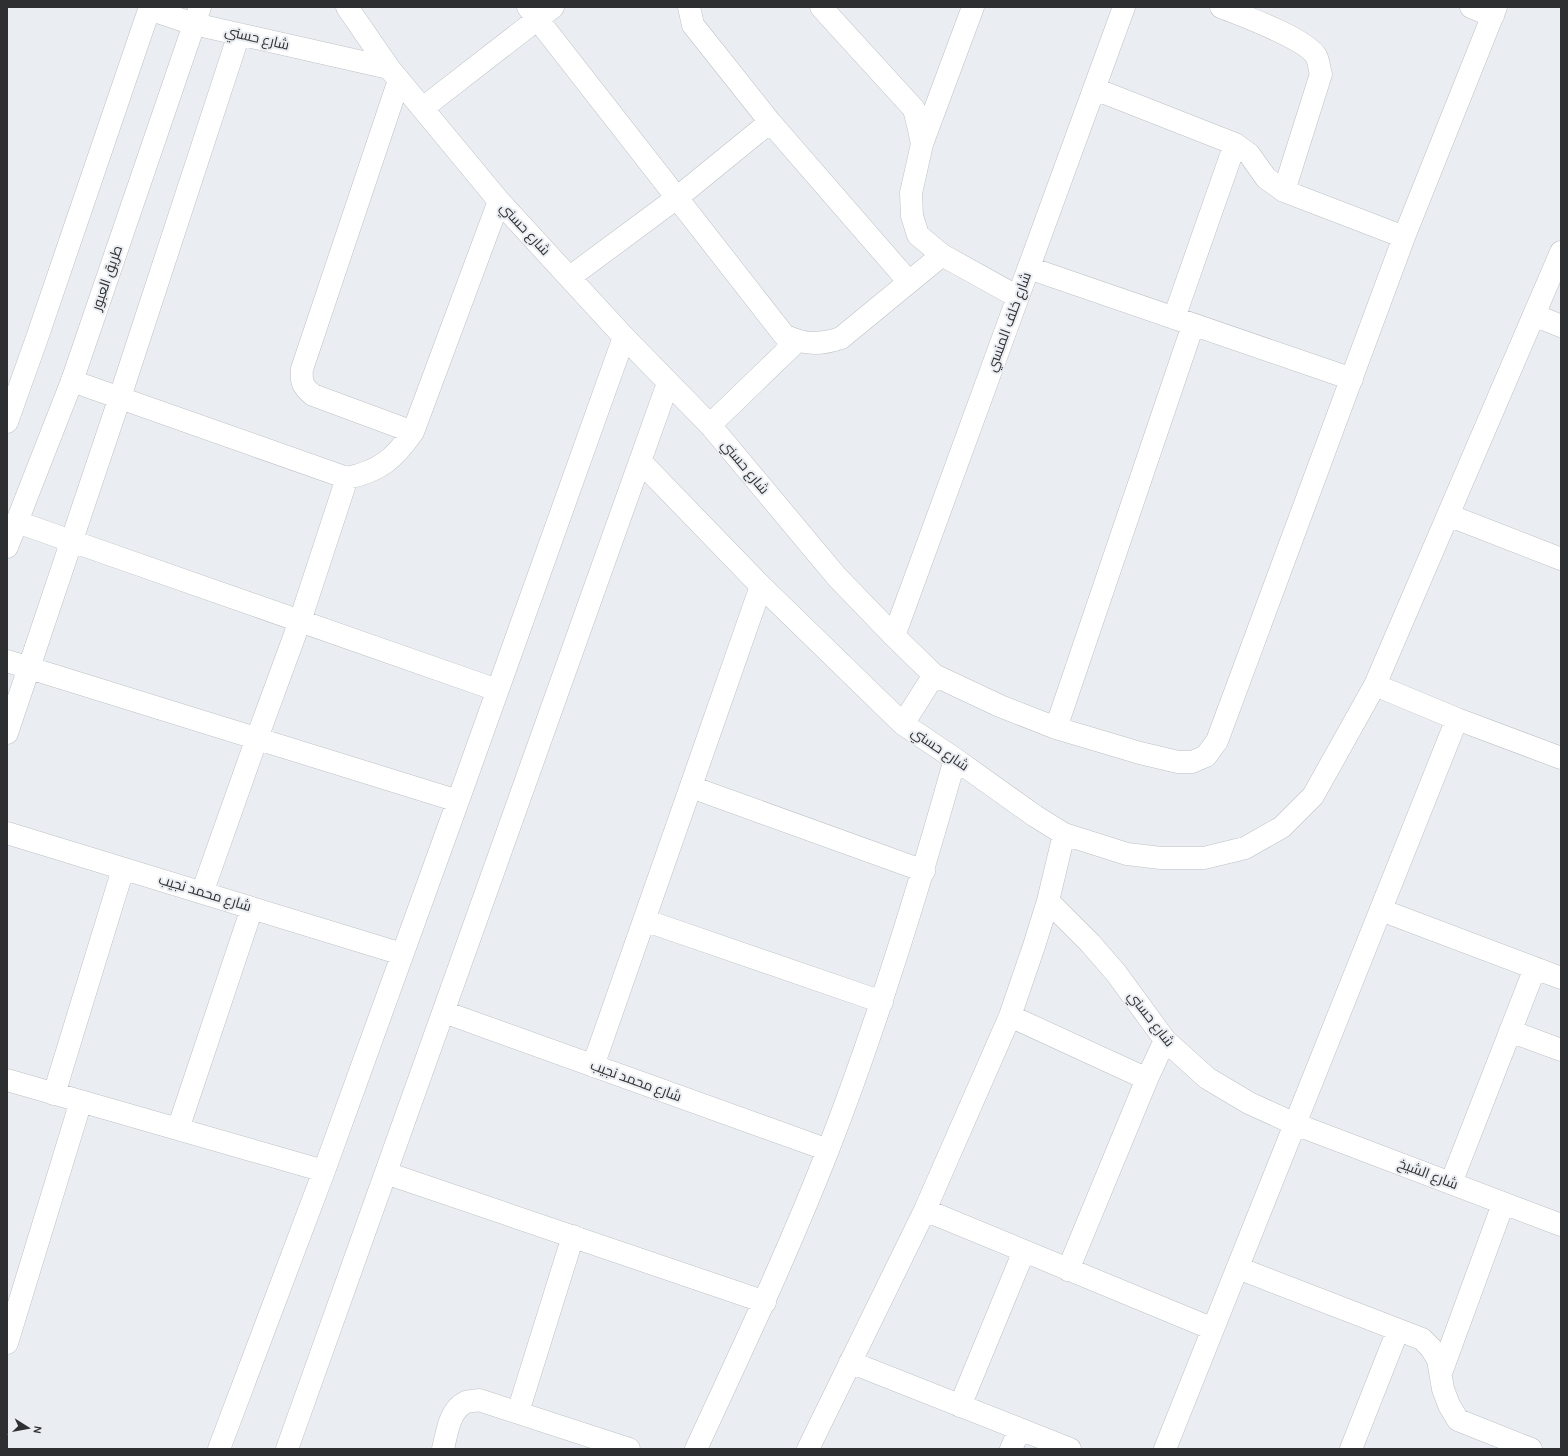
<svg xmlns="http://www.w3.org/2000/svg" width="1568" height="1456" font-family="Karla,Cairo,sans-serif">
<rect width="100%" height="100%" fill="#eaedf1"/>
<g fill="none" stroke-linecap="round" stroke-linejoin="round">
<g stroke="#bec1c5" stroke-width="23">
<path id="street" d="M347,7L389,68L499,201L624,337L710,425L837,577L894,636L934,675L1000,706L1056,728L1140,753L1178,762H1192L1206,756L1217,741L1404,237L1496,7
M528,7L784,335C804,345 820,345 841,338L942,255
M689,7L693,25L770,122L909,282
M821,7L914,109L918,125L922,144L911,193L912,216L918,235L942,255L1018,297
M1221,7C1243,16 1305,38 1316,56C1319,61 1319,69 1321,74L1284,191
M1471,7L1493,16
M194,24L389,68
M399,80L302,369C301,382 302,386 313,395L413,432
M1095,89L1235,144L1249,154L1266,178L1284,191L1404,237
M423,108L553,7
M922,144L973,7
M1029,268L1352,379
M570,277L678,197L770,122
M1534,315L1561,326
M1174,318L1235,144
M72,381L347,478
M710,425L797,341
M640,461L761,586L903,724L955,759L1035,816L1064,834L1127,854L1161,858H1204L1245,848L1282,827L1313,796L1375,685L1561,252
M1448,515L1561,559
M17,522L497,690
M894,636L1124,7
M7,661L458,801
M1375,685L1457,719L1561,758
M903,724L934,675
M1056,728L1193,325
M7,733L120,397L239,34
M691,787L924,871
M7,833L402,954
M202,893L257,738L300,621L347,478C380,471 394,459 413,432L499,201
M1048,901L1090,943L1116,973L1165,1040L1207,1078L1249,1103L1295,1124L1561,1225
M1381,910L1561,978
M644,920L882,1002
M444,1012L828,1150
M1010,1016L1147,1079
M1510,1031L1561,1050
M593,1066L761,586
M7,1080L324,1171
M54,1094L123,869
M178,1129L252,908
M386,1173L765,1302
M1451,1183L1535,968
M925,1210L1213,1329
M1238,1268L1422,1339L1431,1348L1438,1360L1443,1389L1449,1405L1458,1420L1531,1449
M1068,1270L1147,1079L1165,1040
M7,1343L81,1101
M850,1362L1070,1449
M1441,1373L1503,1204
M960,1406L1024,1251
M518,1412L573,1236
M219,1449L324,1171L458,801L624,337
M287,1449L668,383
M443,1449C447,1433 449,1410 466,1402C470,1401 475,1401 479,1400L629,1449
M696,1449C742,1350 788,1252 828,1150C878,1022 918,891 955,759
M808,1449L925,1210L1010,1016L1034,946L1048,901L1064,834
M1011,1449L1020,1429
M1165,1449L1457,719
M1351,1449L1398,1330"/>
</g>
<g stroke="#bec1c5" stroke-width="23">
<path id="secondary" d="M149,9L194,24
M7,422L37,338L150,7
M7,547L72,381L200,7"/>
</g>
<use href="#street" stroke="#fff" stroke-width="22"/>
<use href="#secondary" stroke="#fff" stroke-width="22"/>
</g>
<g text-anchor="middle" dominant-baseline="central" stroke-width="4" stroke-linejoin="round" paint-order="stroke">
<g font-size="14" fill="#2e2f31" stroke="#eaedf1">
<text transform="translate(257 38) rotate(13)">شارع حسني</text>
<text transform="translate(525 229) rotate(47)">شارع حسني</text>
<text transform="translate(107 278) rotate(-71)">طريق العبور</text>
<text transform="translate(1009 322) rotate(-70)">شارع خلف المنسي</text>
<text transform="translate(745 467) rotate(50)">شارع حسني</text>
<text transform="translate(940 749) rotate(34)">شارع حسني</text>
<text transform="translate(205 893) rotate(17)">شارع محمد نجيب</text>
<text transform="translate(1151 1019) rotate(52)">شارع حسني</text>
<text transform="translate(636 1081) rotate(20)">شارع محمد نجيب</text>
<text transform="translate(1428 1174) rotate(21)">شارع الشيخ</text>
</g>
</g>
<rect width="1568" height="1456" fill="none" stroke="#2e2f31" stroke-width="16"/>
<g transform="translate(28 1428) rotate(101)" stroke="#eaedf1" stroke-width="3" paint-order="stroke">
<path d="M0-3L7 15L0 10L-7 15Z" fill="#2e2f31"/>
<text y="-6" font-size="11" font-weight="bold" text-anchor="middle" fill="#2e2f31">N</text>
</g>
</svg>
